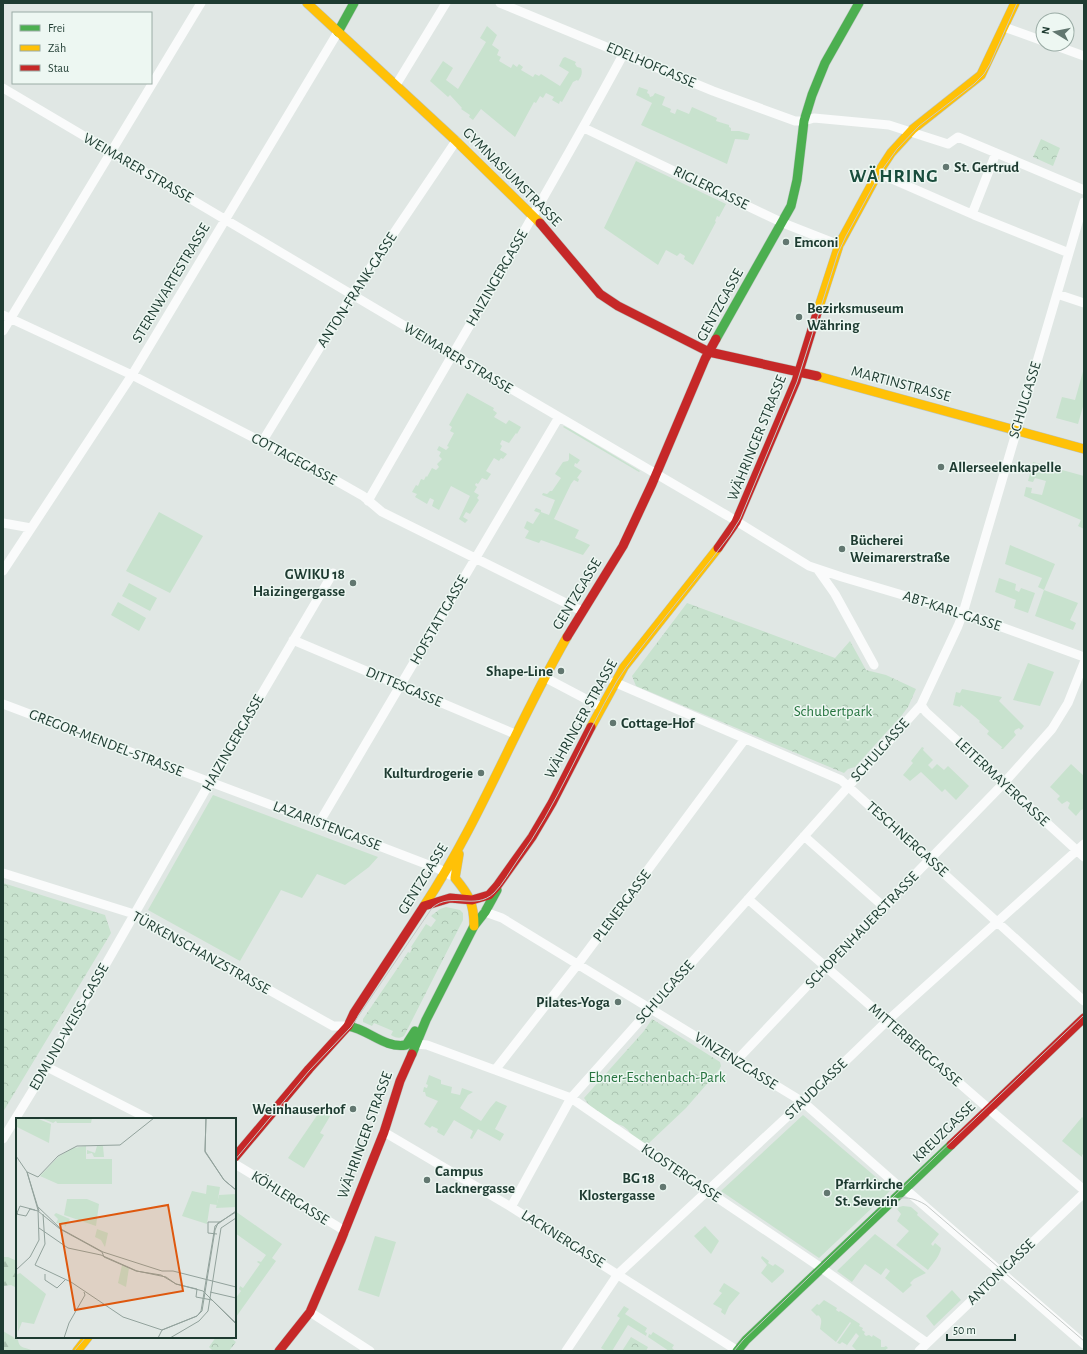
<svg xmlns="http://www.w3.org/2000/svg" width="1087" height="1354" font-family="'Alegreya Sans',sans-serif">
<defs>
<pattern id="forest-firs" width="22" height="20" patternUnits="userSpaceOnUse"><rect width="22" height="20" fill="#c8e2ce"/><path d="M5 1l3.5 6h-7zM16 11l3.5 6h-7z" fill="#abc3b1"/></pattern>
<pattern id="park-crowns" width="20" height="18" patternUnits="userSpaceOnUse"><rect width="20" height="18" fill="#c8e2ce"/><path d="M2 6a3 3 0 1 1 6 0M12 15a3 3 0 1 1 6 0" fill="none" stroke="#abc3b1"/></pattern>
</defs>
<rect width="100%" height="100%" fill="#e0e7e4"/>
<path fill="#c8e2ce" d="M487,26L497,35L492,45L499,50L497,55L501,57L499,61L511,68L513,64L517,67L519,64L523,67L521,70L533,77L535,74L539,76L541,74L560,86L569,72L559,66L563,58L565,57L576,62L575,64L577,67L581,68C583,73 581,77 578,81L577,80L573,82L562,102L560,101L559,104L552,100L554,97L546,93L543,98L540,96L536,103L534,102L515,137L481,109L473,120L469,117L470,115L461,109L462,108L450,95L448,97L430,81L443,61L453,68L446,80L458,89L486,42L480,38Z
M639,87L648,90L647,93L649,94L650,97L653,96L655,93L665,97L662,105L671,109L670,112L675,114L677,109L689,114L692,107L717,118L716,121L729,125V127L731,128V131H739L750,134L748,140L735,139L727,164L641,125L652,103L636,95Z
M636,161L726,204L719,217L717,216L715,221L716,222L693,265L684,259L685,256L680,253L677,256L666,250L658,265L604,228Z
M1084,368V403L1078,424L1056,418L1062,397L1075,400Z
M467,393L494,408L493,410L497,413L494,417L506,424L509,420L521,427L517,434L516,433L509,443L502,440L500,444L502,446L500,450L507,454L503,459L501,458L499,461L494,458L486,471L491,474L487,480L482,478L478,484L476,483L475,485L477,487L474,492L479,495L477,498L479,500L470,514L466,512L463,517L468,520L465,523L459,519L470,496L451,486L439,510L432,506L434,500L430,498L427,504L415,497L417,494L412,492L416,485L418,486L421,479L424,480L426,476L427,477L432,468L436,470L439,467L437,464L442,459L439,456L441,452L437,450L439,446L446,450L449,447L447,446L454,433L450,431L452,427L449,425Z
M564,426L570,429L640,471L639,472L563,427Z
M569,453L580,460L577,464L575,463L574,466L582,471L577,478L579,479L578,482L574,480L571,484L554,519L579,530L575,538L590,545L583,555L541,540L539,543L525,538L529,531L524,528L527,521L533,524L540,513L534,511L536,508L541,510V512L549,515L555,500L542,495L543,493L547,494L550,491H552L561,478L555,474L563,462L568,461L569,459Z
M1033,462L1084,476V529L1078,526L1081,520L1024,496L1026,487L1032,488L1031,493L1042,495L1046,481L1035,478L1033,482L1028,481Z
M159,512L203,536L170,593L126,571Z
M1010,545L1055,564L1044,590L1078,603L1070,620L1076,623L1073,630L1035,616L1044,590L1038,587L1042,578L1005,564Z
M999,578L1016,584L1015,590L1019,592L1021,588L1035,593L1028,613L1014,608L1016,600L995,592Z
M129,583L157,598L150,611L122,596Z
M118,602L146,618L139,631L111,615Z
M1028,663L1054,672L1040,706L1013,700Z
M962,689L1002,697L999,701L1024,726L1021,730L1019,728L1015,730L1014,732L1016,735L1003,749H1001L1002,747L987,734L989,731L979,722L980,721L961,705L960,707L953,705L956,692L960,693Z
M922,747L924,748L923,750L933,760L928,765L932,769L937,764L944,770L948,766L969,786L956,800L945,789L942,792L921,772L910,781L903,775L913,763L911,761Z
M1071,764L1084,776V809L1081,810L1076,816L1068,808L1070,803L1067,801L1062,804L1057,799L1060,796L1050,787Z
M213,795L378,857L369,867L345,885L317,874L302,898L281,890L240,961L148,910Z
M429,1075L441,1080V1084L452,1087L451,1093L460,1095L462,1088L473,1092L468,1095L460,1108L481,1121L490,1108L496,1101L507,1106L495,1129L504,1134L500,1141L478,1129L472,1139L470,1138L473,1131L454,1120L444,1136L437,1132L438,1129L432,1126L430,1128L424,1124L438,1101L426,1096L425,1092H423L424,1087L427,1088L428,1085L426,1084Z
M322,1108L332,1113L320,1133L324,1135L304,1168L288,1158Z
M803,1115L891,1190L819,1258L721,1191Z
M1082,1117L1084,1119V1153L1082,1155V1157L1062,1141Z
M903,1206L911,1207L918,1213L917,1215L939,1234L931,1244L933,1246L935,1243L941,1248C940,1256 933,1263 928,1270L896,1245L909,1231L897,1221L901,1214L897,1209L899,1207Z
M235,1211L282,1244L272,1258L276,1261L236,1317L235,1316V1299L241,1291L239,1289L240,1286L243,1288L260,1264L257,1262L258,1261L261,1262L266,1255L235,1233Z
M705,1226L719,1241L711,1254L694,1236Z
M875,1234L926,1273L914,1279L910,1283L912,1285L903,1293L885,1278L890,1271L886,1268L881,1275L865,1264L852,1282L837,1271Z
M375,1236L396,1242L379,1297L358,1290Z
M762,1256L769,1261L768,1263L773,1266L775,1264L784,1270V1272L772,1283L761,1273L767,1265L761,1258Z
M724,1283L740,1293L729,1306L725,1315L721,1312L722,1309L713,1304L722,1293L719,1291Z
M952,1290L961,1300L934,1326L926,1316Z
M824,1300L837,1308L836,1310L839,1312L840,1311L860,1324L859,1326L863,1328L862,1330L865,1332L864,1334L866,1336L869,1335L872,1337L873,1335L881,1340V1347H884L886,1346L888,1348L884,1351H857L852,1346L859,1336L856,1333L845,1348L847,1345L842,1342L840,1344L837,1343L851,1323L850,1322L836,1342L820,1329C821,1323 823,1319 818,1315L817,1316L811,1310L817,1304L819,1305Z
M624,1306L629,1309L625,1314L647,1328L645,1332L647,1333L646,1336L628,1325L612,1351H606L601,1348L620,1318L617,1316Z
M653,1332L674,1345L672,1348L674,1350L673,1351H669L648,1337L649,1334L651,1335Z"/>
<path fill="url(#forest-firs)" d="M3,1257H8L17,1261V1288L11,1285L3,1286Z
M3,1331L18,1340C19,1348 24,1347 31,1350L3,1351Z"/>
<path fill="url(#park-crowns)" d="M1041,139L1060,148L1053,166L1033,157Z
M687,603L835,658L850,641L866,670L886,675L916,689L908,707L902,715L855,767L848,769L844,773L636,686L632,676Z
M3,883L105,915L111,933L3,1112Z
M446,907L460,910L463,913V920L404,1036C399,1039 396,1038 391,1035L393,1031L374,1023L372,1026L363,1022V1019L401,963L408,952L410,953L412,948L411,947L426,924L431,927L436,920L431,916L440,909Z
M652,1019L720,1062L721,1066L719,1070L686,1108L649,1143L644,1145L633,1138L628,1130L623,1126L609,1121L593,1110L584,1098L644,1031Z
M216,1337H230L236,1342L229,1351H213L209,1347Z
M631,1337L648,1347L646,1351H622Z"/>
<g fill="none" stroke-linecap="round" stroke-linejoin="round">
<g stroke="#bac4bf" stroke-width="10">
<path id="fast" d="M338,32L354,3
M716,339L791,206L797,180L804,121L812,95L825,63L859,3
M348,1026C368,1029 385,1049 406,1045L415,1031
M412,1054L426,1020L474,926L485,912L497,890
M737,1351L746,1340L951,1145"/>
</g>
<g stroke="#bac4bf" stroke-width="10">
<path id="slow" d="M307,3L456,141L540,223
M818,310L839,245L878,173L891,153L913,129L981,75L1015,3
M817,376L1084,449
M591,727L624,667L718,548
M459,854L455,878C469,895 474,903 474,926
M424,906C480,821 516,725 567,637
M77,1351L88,1337"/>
</g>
<g stroke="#bac4bf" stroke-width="10">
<path id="jam" d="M540,223L600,294L618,306L709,352L817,376
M718,548L736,522L796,381L818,310
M567,637L623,546L652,484L705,359L716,339
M424,906L450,898L472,900L489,895L497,886L532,837L552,803L591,727
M951,1145L1084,1018
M235,1157L309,1069L348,1026L354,1013L424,906
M279,1351L310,1312L341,1240L384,1132L400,1081L412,1054"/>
</g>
<path stroke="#fafbfb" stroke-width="9" d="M500,3L713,91L795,121H804L814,118L889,125L948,144L958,137L1084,190
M1004,27L1043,41
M1051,44L1084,56
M396,85L446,3
M3,88L503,384L728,516L809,566L842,577L963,613L1084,657
M584,128L783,223L839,245
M878,173L974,215L1069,253
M972,214L996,153
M1057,294L1084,303
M3,315L132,375L262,442L291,455L363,496L382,512L582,611
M3,331L201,3
M262,442L352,295L456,141
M368,501C453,352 542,205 624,53
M3,523L31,528
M818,570L835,594L874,665
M3,571L132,375L338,32
M293,640L515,734
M544,677L601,707
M614,682L841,780L1084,1001
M3,704L319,823L439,869L450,875
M921,705L926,712L1084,857
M319,823L559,417
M804,836L884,907
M3,873L134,914L333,1026H348
M748,899L989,1109L1084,1190
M485,912L502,918L803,1102L896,1184L905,1189L1084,1344
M416,1044L427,1045L571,1098L648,1151L820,1267L927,1343
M736,1061L826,966L1003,784L1052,729L1068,703L1084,663
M47,1067L149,1119
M495,1070L578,964L745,739
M384,1132L511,1207L738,1351
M3,1139L47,1067L210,782L333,573
M235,1164L345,1231
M511,1207L571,1098L921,705L958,626L963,613L1084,202
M310,1312L370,1351
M566,1351L618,1274L803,1102L887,1021L1084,844
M919,1351L1084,1193"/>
<use href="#fast" stroke="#4caf50" stroke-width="9"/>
<use href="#slow" stroke="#ffc107" stroke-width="9"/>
<use href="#jam" stroke="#c62828" stroke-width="9"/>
<path stroke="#c5cac8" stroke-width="1" d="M235,1160L309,1071L351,1027L432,908C451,891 475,911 494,893C503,884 510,871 517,861C558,805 582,740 617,681C628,663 642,647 655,630C680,598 706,567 730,535L740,519L797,382L838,253L846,236L882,170L897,149L919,126L974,84L984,74L990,64L1017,3
M891,1201C902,1195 915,1198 926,1205L1084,1341
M74,1351L86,1337
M734,1351L743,1340L1084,1015"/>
</g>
<g fill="#627770" stroke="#edf7f2" stroke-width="1.5">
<circle cx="946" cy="167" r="4"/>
<circle cx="786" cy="242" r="4"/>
<circle cx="799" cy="317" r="4"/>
<circle cx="941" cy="467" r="4"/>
<circle cx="842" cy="549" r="4"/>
<circle cx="353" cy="583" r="4"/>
<circle cx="561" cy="671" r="4"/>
<circle cx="613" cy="723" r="4"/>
<circle cx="481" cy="773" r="4"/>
<circle cx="618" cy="1002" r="4"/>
<circle cx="353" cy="1109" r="4"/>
<circle cx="427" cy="1180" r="4"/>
<circle cx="663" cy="1187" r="4"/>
<circle cx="827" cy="1193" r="4"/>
</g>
<g text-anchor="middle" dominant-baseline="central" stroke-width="3" stroke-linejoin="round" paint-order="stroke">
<g font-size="15" fill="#1e3b31" stroke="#edf7f2">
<text transform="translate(651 65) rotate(23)">EDELHOFGASSE</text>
<text transform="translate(138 168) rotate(30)">WEIMARER STRASSE</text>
<text transform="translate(512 177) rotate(45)">GYMNASIUMSTRASSE</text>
<text transform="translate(711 188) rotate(26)">RIGLERGASSE</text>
<text transform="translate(497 278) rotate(-60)">HAIZINGERGASSE</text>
<text transform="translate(171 283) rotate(-59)">STERNWARTESTRASSE</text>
<text transform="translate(357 290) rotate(-57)">ANTON-FRANK-GASSE</text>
<text transform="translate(720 305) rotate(-61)">GENTZGASSE</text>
<text transform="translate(458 358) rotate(31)">WEIMARER STRASSE</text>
<text transform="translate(901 384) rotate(15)">MARTINSTRASSE</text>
<text transform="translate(1025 400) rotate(-73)">SCHULGASSE</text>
<text transform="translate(757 438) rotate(-68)">WÄHRINGER STRASSE</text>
<text transform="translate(294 459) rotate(28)">COTTAGEGASSE</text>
<text transform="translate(577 594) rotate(-59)">GENTZGASSE</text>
<text transform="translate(952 611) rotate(18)">ABT-KARL-GASSE</text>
<text transform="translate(439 620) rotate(-60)">HOFSTATTGASSE</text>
<text transform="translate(404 687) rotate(23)">DITTESGASSE</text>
<text transform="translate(581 719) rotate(-61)">WÄHRINGER STRASSE</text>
<text transform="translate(106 743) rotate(21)">GREGOR-MENDEL-STRASSE</text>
<text transform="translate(233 743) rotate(-60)">HAIZINGERGASSE</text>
<text transform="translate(880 750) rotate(-48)">SCHULGASSE</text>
<text transform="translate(1002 782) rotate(43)">LEITERMAYERGASSE</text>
<text transform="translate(327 826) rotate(21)">LAZARISTENGASSE</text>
<text transform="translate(907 839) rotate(42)">TESCHNERGASSE</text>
<text transform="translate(423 879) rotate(-58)">GENTZGASSE</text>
<text transform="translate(622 906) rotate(-53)">PLENERGASSE</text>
<text transform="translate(862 930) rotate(-46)">SCHOPENHAUERSTRASSE</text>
<text transform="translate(201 953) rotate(29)">TÜRKENSCHANZSTRASSE</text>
<text transform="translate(665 992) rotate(-48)">SCHULGASSE</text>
<text transform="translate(69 1027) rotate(-60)">EDMUND-WEISS-GASSE</text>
<text transform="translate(915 1045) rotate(41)">MITTERBERGGASSE</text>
<text transform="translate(736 1061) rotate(32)">VINZENZGASSE</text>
<text transform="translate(816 1089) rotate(-44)">STAUDGASSE</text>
<text transform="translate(944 1132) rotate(-44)">KREUZGASSE</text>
<text transform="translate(365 1135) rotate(-70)">WÄHRINGER STRASSE</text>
<text transform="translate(681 1173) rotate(34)">KLOSTERGASSE</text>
<text transform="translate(290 1198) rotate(32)">KÖHLERGASSE</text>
<text transform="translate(563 1239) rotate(32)">LACKNERGASSE</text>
<text transform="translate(1001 1272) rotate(-44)">ANTONIGASSE</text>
</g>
<g font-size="15" font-weight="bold" fill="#1e3b31" stroke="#edf7f2" text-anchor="start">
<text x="954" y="167">St. Gertrud</text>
<text x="794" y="242">Emconi</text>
<text x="807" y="308">Bezirksmuseum<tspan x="807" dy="17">Währing</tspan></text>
<text x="949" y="467">Allerseelenkapelle</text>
<text x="850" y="540">Bücherei<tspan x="850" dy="17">Weimarerstraße</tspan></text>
<text x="345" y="574" text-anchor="end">GWIKU 18<tspan x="345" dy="17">Haizingergasse</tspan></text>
<text x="553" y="671" text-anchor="end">Shape-Line</text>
<text x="621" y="723">Cottage-Hof</text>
<text x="473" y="773" text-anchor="end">Kulturdrogerie</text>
<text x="610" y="1002" text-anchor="end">Pilates-Yoga</text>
<text x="345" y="1109" text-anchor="end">Weinhauserhof</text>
<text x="435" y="1171">Campus<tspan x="435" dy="17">Lacknergasse</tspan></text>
<text x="655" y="1178" text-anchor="end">BG 18<tspan x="655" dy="17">Klostergasse</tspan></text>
<text x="835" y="1184">Pfarrkirche<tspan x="835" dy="17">St. Severin</tspan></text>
</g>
<g font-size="15" fill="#26743f" stroke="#edf7f2">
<text x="833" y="711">Schubertpark</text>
<text x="657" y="1077">Ebner-Eschenbach-Park</text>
</g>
<g font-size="19" font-weight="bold" letter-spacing="1" fill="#194d3d" stroke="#edf7f2">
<text x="894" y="176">WÄHRING</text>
</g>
</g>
<g transform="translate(16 1118)">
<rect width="220" height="220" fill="#e0e7e4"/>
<path d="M81,28H87L88,39H78L76,35L71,36V32L79,35ZM81,111L92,115L89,129L85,122L79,119ZM4,155L30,176L18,206L6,204L2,214L0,157Z" fill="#c8e2ce"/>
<path d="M40,95L54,101L49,109L48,104L45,108L44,105H40L42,101L38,97Z" fill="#c8e2ce"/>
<path d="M1,0H20L35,6L33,25L1,9ZM220,76V89L200,90L203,77Z" fill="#c8e2ce"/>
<path d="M25,0H76L75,5H41L40,3L37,5ZM70,28V41H96V66H42L24,58L42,39L57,30ZM191,67L204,69L201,87L194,86L191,106L166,98L176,73L190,76ZM51,81H71L83,86L80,108L48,97ZM106,147L113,150L110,169L102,165Z" fill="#c8e2ce"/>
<path fill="none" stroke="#92a29c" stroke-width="1" d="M190,0L189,33L208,62L220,72M190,0L189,34L208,62L220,72M0,38L11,54L23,93M11,54L22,59L42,38L61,28L104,27L138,0M21,88L45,111L87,134L146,153H157L220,169M0,96L10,98L14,91L22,93L44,111L86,134L88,139L120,153L145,157L160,166L187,173L220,206M27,96L29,126L19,147L55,164L107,199L146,212L181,198L186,193L199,112L202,105L220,94M3,97L1,95L4,88L19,92M23,110L52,130L85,137L121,153L150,159L160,166L181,171L180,179L196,182M201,116L192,115V104H204M0,152L14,139L23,122L22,92L11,54M29,156V162L41,170L49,162M194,174L220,180M195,181L220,205M48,220L53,205L69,177L68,174M142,220L146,212L181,198L185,193L199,108L220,93M154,220L183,203L192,193L205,110L220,100"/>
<path fill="#de580e" fill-opacity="0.15" stroke="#de580e" stroke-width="2" d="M152,87L167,173L59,192L44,106Z"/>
<rect width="220" height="220" fill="none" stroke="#1e3b31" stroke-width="2"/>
</g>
<rect width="1087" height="1354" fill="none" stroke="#1e3b31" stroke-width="8"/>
<rect x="12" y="12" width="140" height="72" fill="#edf7f2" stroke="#9aaca5"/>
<rect x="20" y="25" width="20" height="6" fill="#4caf50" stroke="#9aaca5"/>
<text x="48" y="32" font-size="12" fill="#1e3b31">Frei</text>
<rect x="20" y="45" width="20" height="6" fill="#ffc107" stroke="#9aaca5"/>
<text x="48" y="52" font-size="12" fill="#1e3b31">Zäh</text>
<rect x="20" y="65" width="20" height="6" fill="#c62828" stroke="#9aaca5"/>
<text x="48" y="72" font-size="12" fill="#1e3b31">Stau</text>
<g transform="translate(1055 32) rotate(280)"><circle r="19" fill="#edf7f2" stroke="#9aaca5"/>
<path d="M0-3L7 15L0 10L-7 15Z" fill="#627770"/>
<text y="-6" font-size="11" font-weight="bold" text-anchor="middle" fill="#1e3b31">N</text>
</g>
<path d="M947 1334v6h68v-6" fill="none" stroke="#1e3b31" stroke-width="2"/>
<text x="953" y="1334" font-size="12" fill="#1e3b31" stroke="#edf7f2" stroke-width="3" paint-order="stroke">50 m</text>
</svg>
